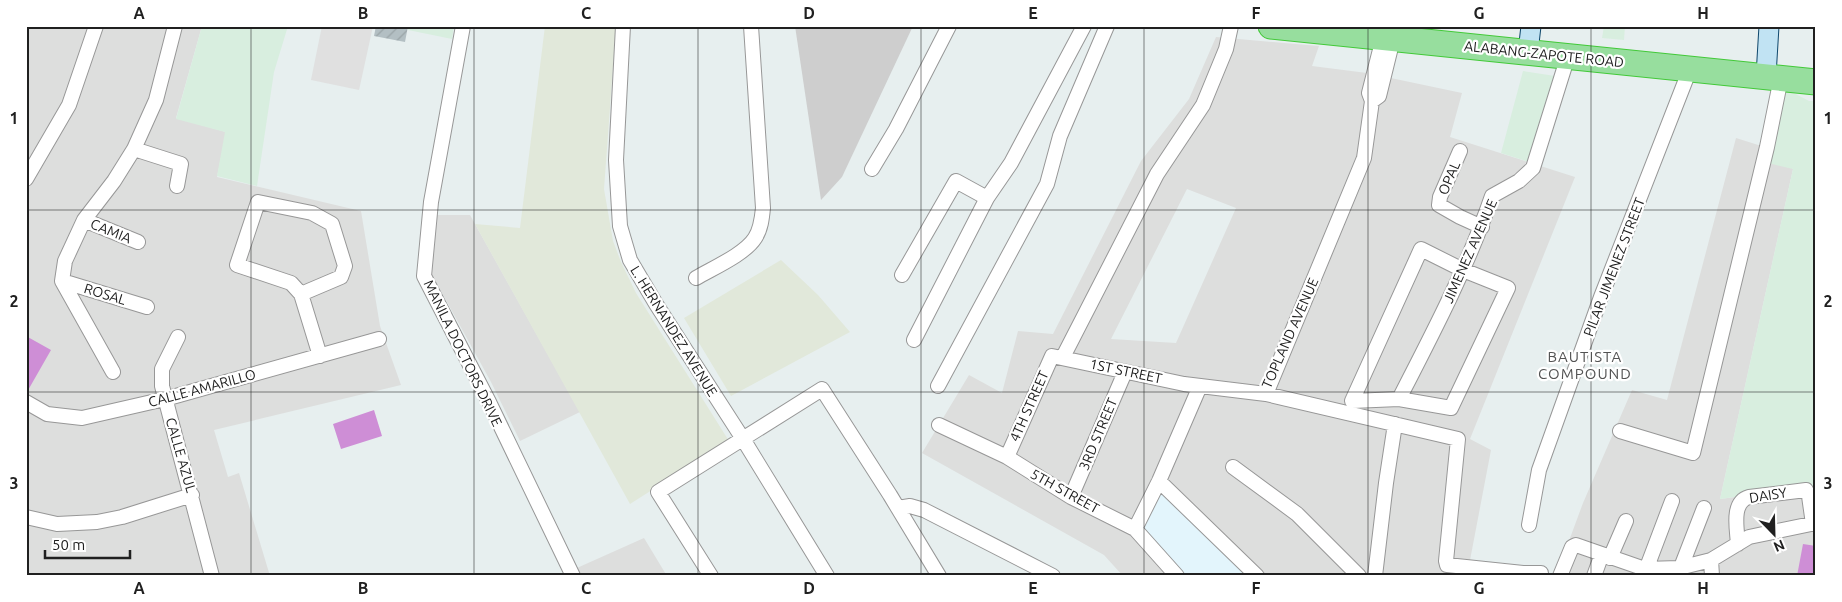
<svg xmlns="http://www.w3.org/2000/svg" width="1842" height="602" font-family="Ubuntu,sans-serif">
<defs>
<pattern id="construction-furrows" width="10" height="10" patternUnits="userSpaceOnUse" patternTransform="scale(1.25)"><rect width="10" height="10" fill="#b3bfc3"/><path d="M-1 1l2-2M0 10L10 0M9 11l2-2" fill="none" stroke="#9aa4a7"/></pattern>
</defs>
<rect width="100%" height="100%" fill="#e7efef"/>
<path fill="#dddedd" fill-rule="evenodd" d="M26,26H202L176,118L226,132L217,177L361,211L380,326L401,385L214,430L228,477L239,473L270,576H26Z
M1216,37L1319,46L1312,66L1367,73L1462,93L1450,137L1575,177L1470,439L1491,450L1467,576H1123L1104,555L922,453L969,375L1002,393L1018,331L1053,334L1141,161L1189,99ZM1187,189L1236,208L1176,343L1111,339Z
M1736,138L1771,149L1793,169L1720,499L1816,486V576H1556L1583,503L1632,390L1667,400Z
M437,215H470L580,412L520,441L491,382L431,273Z
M644,538L667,576H559Z"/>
<path fill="#d8eedf" d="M202,26H288L274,72L257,186L217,176L225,132L176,119Z
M408,26H454L452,39L408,30Z
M1604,26H1625L1624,40L1602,38Z
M1523,71L1555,76L1529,162L1501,153Z
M1786,89L1809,101H1816V472L1814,486L1720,499L1793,169L1768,163Z"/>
<path fill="#e1e8da" d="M545,26H616L604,189L613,241L621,262L636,293L729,441L630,504L475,224L520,228Z
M781,260L818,295L850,332L731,396L684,318Z"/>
<path fill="#e3f5fc" d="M1160,490L1248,576H1186L1141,526Z"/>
<path fill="#cecece" d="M795,26H913L842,177L821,200Z"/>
<path fill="url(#construction-furrows)" d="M376,26H408L405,42L374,36Z"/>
<path fill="#ce8ed6" d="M26,336L51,350L27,392H26Z
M374,410L382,436L341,449L333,424Z
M1803,544L1816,546V576H1797Z"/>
<path fill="#e0e0e0" d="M322,26H373L359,90L311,80Z"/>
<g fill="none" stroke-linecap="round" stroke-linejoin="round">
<g stroke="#979797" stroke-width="16">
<path id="street" d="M463,26L431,202L424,276L489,402L573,576
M623,26L616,160L620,226L630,260L656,304L743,439L827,576
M1372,101L1379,96L1393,39
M134,149L181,164L177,186
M1460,151L1440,197L1439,205L1460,217L1482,227
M872,169L896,129L949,26
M26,179L69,105L96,26
M84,220L138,242
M1421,249L1463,270L1508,288L1451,408L1399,399L1352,401Z
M902,275L956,181L987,198
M696,278C713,268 745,254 755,238C761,229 762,218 763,208L751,26
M62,281L147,307
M301,294L341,277L345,266L332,224L312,213L258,202L237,265L291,283L301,294L320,356
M178,337L162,369V386L212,576
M914,340L987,198L1011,163L1084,26
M1063,357L1157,174L1203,105L1226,49L1231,26
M113,372L62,281L65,261L84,220L114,181L134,149L156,100L175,26
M938,386L1047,184L1060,136L1107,26
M1266,394L1364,158L1372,101L1369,93L1383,38
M1399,399C1433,333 1468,266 1492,196L1519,181L1533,168L1568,56
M26,402L47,414L82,418L165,399L379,339
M939,425L1007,457L1071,497L1135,529L1177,576
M1620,431L1693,453L1767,147L1781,78
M1007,457L1052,356L1184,384L1266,394L1458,439L1446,561L1447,565L1523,573H1541
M1233,467L1297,514L1359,576
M1159,481L1257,576
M1071,497L1125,372
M898,508L910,506L924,510L1053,576
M26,517L57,524L97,522L122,517L192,495
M1529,525L1539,470L1601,297L1690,69
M1135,529L1159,481L1200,386
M1738,544C1737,529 1731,502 1749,497L1806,490L1809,496L1813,524
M1610,558L1626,521
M1711,560L1712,576
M1644,575L1672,501
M1678,575L1704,508
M711,576L658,492L822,389L890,495L939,576
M1375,576L1386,483L1395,424
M1560,576L1572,547L1576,545L1645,569L1679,568L1711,560L1749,537L1816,523
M1594,576L1602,554"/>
</g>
<g stroke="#11496d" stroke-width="21">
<path id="secondary" d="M1528,52L1531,26
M1766,76L1769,26"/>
</g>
<g stroke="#42c938" stroke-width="27">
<path id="highway" d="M1271,26L1816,82"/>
</g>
<use href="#street" stroke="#fff" stroke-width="14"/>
<use href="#secondary" stroke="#c1e3f3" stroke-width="19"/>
<use href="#highway" stroke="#97de9e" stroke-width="25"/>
</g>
<path fill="none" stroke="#202020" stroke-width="1" stroke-opacity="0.55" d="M251,26V576M474,26V576M698,26V576M921,26V576M1144,26V576M1368,26V576M1591,26V576M26,210H1816M26,392H1816"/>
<g text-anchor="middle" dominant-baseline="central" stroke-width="4.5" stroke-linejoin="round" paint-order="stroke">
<g font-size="14" fill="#202020" stroke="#fff">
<text transform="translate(1544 54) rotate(6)">ALABANG-ZAPOTE ROAD</text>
<text transform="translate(1449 178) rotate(-67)">OPAL</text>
<text transform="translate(111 231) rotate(22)">CAMIA</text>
<text transform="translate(1470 251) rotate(-66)">JIMENEZ AVENUE</text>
<text transform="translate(1614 267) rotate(-69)">PILAR JIMENEZ STREET</text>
<text transform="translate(105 294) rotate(17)">ROSAL</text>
<text transform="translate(674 331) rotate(58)">L. HERNANDEZ AVENUE</text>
<text transform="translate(1290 333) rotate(-66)">TOPLAND AVENUE</text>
<text transform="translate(463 353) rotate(64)">MANILA DOCTORS DRIVE</text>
<text transform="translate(1126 371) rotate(12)">1ST STREET</text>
<text transform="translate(202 388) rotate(-15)">CALLE AMARILLO</text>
<text transform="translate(1029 406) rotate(-66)">4TH STREET</text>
<text transform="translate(1098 434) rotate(-67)">3RD STREET</text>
<text transform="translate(181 455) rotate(74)">CALLE AZUL</text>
<text transform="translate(1065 491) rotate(29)">5TH STREET</text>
<text transform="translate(1768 495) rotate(-9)">DAISY</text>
</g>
<g font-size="15" letter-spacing="1" fill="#535353" stroke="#fff">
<text x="1585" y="356">BAUTISTA<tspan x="1585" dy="17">COMPOUND</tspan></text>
</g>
</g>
<rect width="1842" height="602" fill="none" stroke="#ffffff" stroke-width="55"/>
<g transform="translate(1774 534) rotate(157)" stroke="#ffffff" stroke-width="4" paint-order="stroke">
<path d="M0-4L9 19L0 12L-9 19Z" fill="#202020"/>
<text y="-8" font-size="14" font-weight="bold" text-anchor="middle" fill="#202020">N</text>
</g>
<path d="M45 550v8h85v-8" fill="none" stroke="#202020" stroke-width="2.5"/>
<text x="52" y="550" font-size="15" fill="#202020" stroke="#ffffff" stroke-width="4" paint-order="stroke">50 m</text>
<rect x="28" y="28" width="1786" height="546" fill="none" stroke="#202020" stroke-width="2"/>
<g font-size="16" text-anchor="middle" font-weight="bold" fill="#202020">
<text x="139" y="19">A</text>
<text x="363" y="19">B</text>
<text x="586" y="19">C</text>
<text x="809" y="19">D</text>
<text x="1033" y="19">E</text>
<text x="1256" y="19">F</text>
<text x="1479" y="19">G</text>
<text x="1703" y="19">H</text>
<text x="14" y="124">1</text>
<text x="1828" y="124">1</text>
<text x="14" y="307">2</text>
<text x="1828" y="307">2</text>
<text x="14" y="489">3</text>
<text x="1828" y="489">3</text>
<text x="139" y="594">A</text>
<text x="363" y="594">B</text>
<text x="586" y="594">C</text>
<text x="809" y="594">D</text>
<text x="1033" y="594">E</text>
<text x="1256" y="594">F</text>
<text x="1479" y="594">G</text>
<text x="1703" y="594">H</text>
</g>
</svg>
